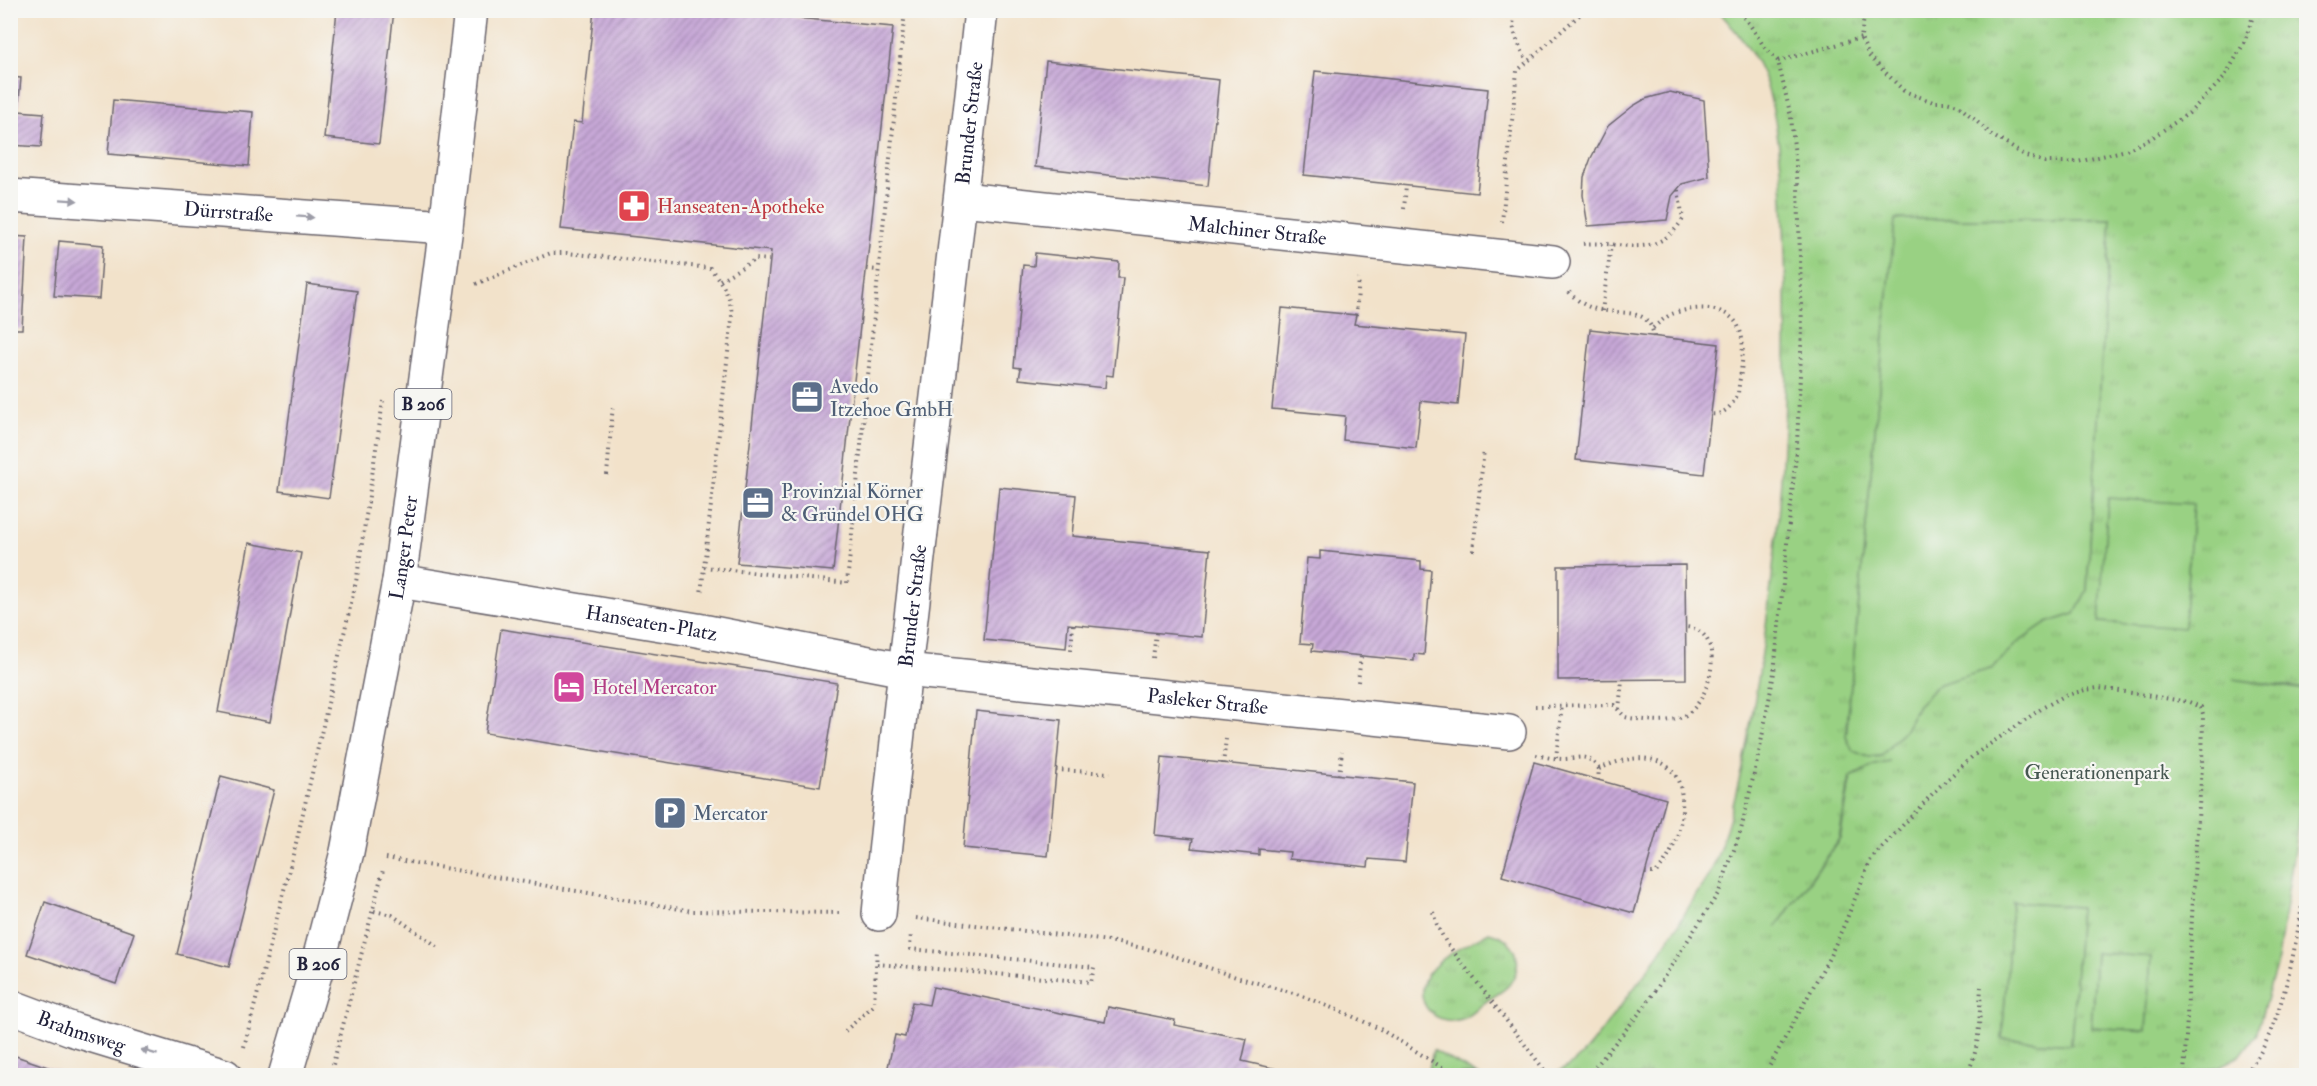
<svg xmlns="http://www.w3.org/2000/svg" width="2317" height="1086" font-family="'IM FELL Double Pica',serif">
<defs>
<pattern id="park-tufts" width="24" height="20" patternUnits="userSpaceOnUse" patternTransform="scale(1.5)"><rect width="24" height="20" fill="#99d183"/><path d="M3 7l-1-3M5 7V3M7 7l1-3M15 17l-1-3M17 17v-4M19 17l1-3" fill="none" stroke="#84b372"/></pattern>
<pattern id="building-hatch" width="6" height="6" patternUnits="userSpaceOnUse" patternTransform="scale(1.5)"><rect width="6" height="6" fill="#c7a8d7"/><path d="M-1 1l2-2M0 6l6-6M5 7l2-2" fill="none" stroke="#a188b0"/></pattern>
</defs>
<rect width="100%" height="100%" fill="#f6f6f2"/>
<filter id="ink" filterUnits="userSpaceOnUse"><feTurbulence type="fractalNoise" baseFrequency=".0167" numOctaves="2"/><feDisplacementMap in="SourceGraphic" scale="12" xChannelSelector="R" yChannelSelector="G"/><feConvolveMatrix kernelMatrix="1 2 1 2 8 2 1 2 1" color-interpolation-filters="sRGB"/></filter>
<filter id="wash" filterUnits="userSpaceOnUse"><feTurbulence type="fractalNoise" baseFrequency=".008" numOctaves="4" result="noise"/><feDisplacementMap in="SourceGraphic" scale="24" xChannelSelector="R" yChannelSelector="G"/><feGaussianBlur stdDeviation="1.35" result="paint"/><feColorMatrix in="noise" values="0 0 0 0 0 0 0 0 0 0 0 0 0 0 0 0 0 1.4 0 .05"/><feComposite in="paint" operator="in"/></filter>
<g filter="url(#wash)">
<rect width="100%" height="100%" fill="#f2e2ca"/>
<path fill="#99d183" stroke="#5e7a5f" stroke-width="1.5" d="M1895,219H2111L2087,590L2075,614L2047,623L2016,644L1993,668L1918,705L1905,730L1881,756L1868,757L1853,751L1846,737Z
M2108,497L2193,503L2184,629L2098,622Z
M2012,902L2080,907L2071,1044L2002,1039Z
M2096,953L2151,956L2146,1031L2091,1027Z"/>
<path fill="url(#park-tufts)" stroke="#5e7a5f" stroke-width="1.5" fill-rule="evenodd" d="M1718,11H2306V689L2233,679L2306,690V767L2278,959L2256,1035L2240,1056L2220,1066L2186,1076L1548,1075C1580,1068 1599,1033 1618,1009C1647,973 1673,935 1696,895C1703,884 1712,872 1716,860C1737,802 1748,741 1758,680C1780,542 1790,394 1785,254C1783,201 1783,145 1769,93C1761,61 1740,34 1718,11ZM1895,219H2111L2087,590L2075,614L2047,623L2016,644L1993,668L1939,684L1918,705L1905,730L1881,756L1868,757L1853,751L1846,737ZM2108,498L2193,504L2184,628L2099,622ZM1890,762L1876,765L1851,777L1840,839L1776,927L1839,839L1850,777L1875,765ZM2012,902L2080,907L2071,1044L2002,1039ZM2096,953L2151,957L2146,1031L2091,1027Z
M1489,932C1516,939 1526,961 1509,985C1502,993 1491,997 1483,1004C1477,1009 1472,1015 1465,1018C1435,1029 1410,1001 1428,974C1441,956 1469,943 1489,932Z
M1433,1050L1478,1075H1428Z"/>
<g id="blocks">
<path fill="url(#building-hatch)" d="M337,10H394L379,144L324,138Z
M594,10H709L893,27L833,571L737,563L771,251L561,229L573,122L582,123Z
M1046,61L1219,80L1208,186L1035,167Z
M1315,71L1488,89L1477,193L1304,175Z
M10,77L21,78L18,111L44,113L41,147L10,145Z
M1670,92L1704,100L1709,177L1682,184L1672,196L1667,220L1588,226L1583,195L1584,177L1591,158L1608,126L1633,106L1645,99Z
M113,100L253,112L249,166L108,154Z
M10,236L27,237L22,329H10Z
M59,241L103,245L99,299L54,296Z
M1035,253L1119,262L1118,278H1123L1113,376L1106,375L1105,388L1019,379L1021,368L1014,367L1023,265L1034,266Z
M307,284L357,291L329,498L279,491Z
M1282,308L1356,315L1354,324L1465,335L1458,405L1421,401L1416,448L1343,440L1345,416L1272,409Z
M1590,329L1719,344L1704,474L1576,460Z
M999,487L1076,495L1072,536L1210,550L1202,637L1068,624L1066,648L984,640Z
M249,543L301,553L270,722L218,712Z
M1320,551L1421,561V569L1431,570L1424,655L1414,654V661L1312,651L1313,644L1300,643L1307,558L1320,559Z
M1685,565L1686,679L1558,680V566Z
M501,629L837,683L820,787L485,733Z
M976,711L1061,720L1048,856L963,848Z
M1162,757L1413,782L1405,862L1369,859L1368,867L1289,859L1290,852L1259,849V855L1191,848L1193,839L1155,835Z
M1534,762L1666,799L1634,913L1502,876Z
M221,776L274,790L229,967L177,954Z
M45,902L134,933L116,984L27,954Z
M933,987L1105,1022L1108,1007L1175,1020L1174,1025L1247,1039L1242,1061L1308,1076H886L895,1035L905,1037L912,1002L929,1005Z
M10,1054L71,1075V1076H10Z"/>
</g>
</g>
<g filter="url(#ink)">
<use href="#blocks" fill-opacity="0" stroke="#6b656d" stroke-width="1.5"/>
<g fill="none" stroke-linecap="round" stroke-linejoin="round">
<g stroke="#6b656d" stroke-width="36">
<g id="minor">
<path id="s1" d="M10,196L446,227"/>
<path id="s2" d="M962,199L1553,262"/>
<path id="s3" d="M399,581L697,630L905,670L1509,732"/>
<path id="s4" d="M879,914C908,612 950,312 981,10"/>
<path id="s5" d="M10,1006L74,1030L225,1076"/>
</g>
</g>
<g stroke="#6b656d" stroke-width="36">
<g id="major">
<path id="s6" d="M285,1076L316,971L347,852L399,581L446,227L471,10"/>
</g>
</g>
<path stroke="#6b656d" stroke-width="4" stroke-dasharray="1.5 4.5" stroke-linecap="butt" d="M1516,10C1508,27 1520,47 1527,61
M1865,10L1861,38L1869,56L1904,91L1933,102H1946L1958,105L1993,136L2026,156L2045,162H2078L2126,150L2150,139L2189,113L2224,78L2244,43L2255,10
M1778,61L1861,38
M1404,209L1406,186
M1502,222L1517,71L1585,10
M1583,244C1623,240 1655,262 1683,219L1678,190
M867,269L877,270
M720,280L756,259L769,260
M476,284L551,253H567L710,268C723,284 731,296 732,317L701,594
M1569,292C1578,302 1588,308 1601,310C1623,315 1650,307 1654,337
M1602,311L1611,245
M1356,315L1359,279
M1653,328C1659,323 1664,318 1672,314C1692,306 1729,304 1739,328C1747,346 1740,374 1738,393C1733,405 1724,416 1711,414
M607,475L613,404
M1473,551L1484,450
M704,567L847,583L905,10
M1071,650L1073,625
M1153,658L1156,633
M1358,682L1361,656
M1535,706L1614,705L1625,717L1629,718C1646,720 1669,724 1684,716C1712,702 1728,630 1686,627
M1619,709L1622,680
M1536,755C1545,757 1555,759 1565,759C1583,758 1586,753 1599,769L1598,780
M1556,758L1562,705
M1223,764L1226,739
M1599,769C1655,743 1694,765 1679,829C1675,845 1668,862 1655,873H1645
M1056,770L1110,773
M1339,775L1342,751
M386,858L692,911L842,913
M374,911L392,915L437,946
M1433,912L1438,928L1446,942L1549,1076
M916,918L1109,941L1162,952L1236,977L1297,994L1345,1013L1380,1029L1456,1076
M877,964L1091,982L1094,967L910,949L911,932
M845,1031L874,1005L877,949
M244,1047L297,839L357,577L383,401
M330,1076L383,870
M1588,1076L1646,1005L1719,892L1741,830L1760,748L1774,673L1797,444L1802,329L1798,186L1791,117L1778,61L1765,48L1750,25L1737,10
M1764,1076L1829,958L1845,923L1871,859L1938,788L1974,755L2044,707L2064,696L2085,690L2098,688L2113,690L2189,702L2201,707L2203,714L2202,768L2195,857L2184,1076
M1966,1076C1981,1048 1979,1018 1981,987
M2242,1076C2282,1041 2299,930 2306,878"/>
<use href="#minor" stroke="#fff" stroke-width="33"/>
<use href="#major" stroke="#fff" stroke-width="33"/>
</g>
<defs><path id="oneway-solid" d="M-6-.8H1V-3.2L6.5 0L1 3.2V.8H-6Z" transform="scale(1.5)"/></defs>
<g fill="#9c9ca7">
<use href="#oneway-solid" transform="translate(69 200) rotate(4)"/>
<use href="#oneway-solid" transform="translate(305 217) rotate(4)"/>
<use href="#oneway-solid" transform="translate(149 1052) rotate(-163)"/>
</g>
</g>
<defs>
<g id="pharmacy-square" transform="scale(1.725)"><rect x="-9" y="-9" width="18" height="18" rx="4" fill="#e0444e" stroke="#f6f6f2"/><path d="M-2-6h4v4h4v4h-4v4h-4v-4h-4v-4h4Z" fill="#fff"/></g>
<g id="office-square" transform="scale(1.725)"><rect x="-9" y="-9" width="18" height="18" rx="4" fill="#5c6f8a" stroke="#f6f6f2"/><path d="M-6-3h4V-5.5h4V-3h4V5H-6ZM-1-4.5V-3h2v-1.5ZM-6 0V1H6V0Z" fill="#fff"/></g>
<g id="hotel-square" transform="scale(1.725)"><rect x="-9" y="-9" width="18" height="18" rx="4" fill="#d1479c" stroke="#f6f6f2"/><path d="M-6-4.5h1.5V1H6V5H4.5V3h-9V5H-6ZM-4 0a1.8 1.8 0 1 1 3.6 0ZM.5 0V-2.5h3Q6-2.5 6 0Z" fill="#fff"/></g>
<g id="parking-square" transform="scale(1.725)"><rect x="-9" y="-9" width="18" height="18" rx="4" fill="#5c6f8a" stroke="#f6f6f2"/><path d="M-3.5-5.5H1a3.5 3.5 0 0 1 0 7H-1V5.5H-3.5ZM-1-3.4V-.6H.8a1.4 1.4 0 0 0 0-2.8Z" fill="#fff"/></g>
</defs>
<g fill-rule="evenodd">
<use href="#pharmacy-square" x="634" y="206"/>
<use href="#office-square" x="807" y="397"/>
<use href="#office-square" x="758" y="503"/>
<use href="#hotel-square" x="569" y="687"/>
<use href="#parking-square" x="670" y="813"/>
</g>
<g text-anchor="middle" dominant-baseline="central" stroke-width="4.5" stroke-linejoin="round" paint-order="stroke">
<g fill="#f6f6f2" stroke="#626272" stroke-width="1.5">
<rect x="394.5" y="389" width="57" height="30" rx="4.5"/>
<rect x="289.5" y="949" width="57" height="30" rx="4.5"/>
</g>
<g font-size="18" font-weight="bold" fill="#22223b">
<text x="423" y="404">B 206</text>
<text x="318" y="964">B 206</text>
</g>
<g font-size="20" fill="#22223b" stroke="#f6f6f2">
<text stroke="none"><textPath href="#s4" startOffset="796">Brunder Straße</textPath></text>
<text stroke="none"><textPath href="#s1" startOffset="219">Dürrstraße</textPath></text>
<text stroke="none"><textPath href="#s2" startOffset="297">Malchiner Straße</textPath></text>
<text stroke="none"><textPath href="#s6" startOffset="542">Langer Peter</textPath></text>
<text stroke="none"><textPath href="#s4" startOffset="310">Brunder Straße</textPath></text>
<text stroke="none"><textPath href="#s3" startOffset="256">Hanseaten-Platz</textPath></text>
<text stroke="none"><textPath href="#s3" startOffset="818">Pasleker Straße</textPath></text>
<text stroke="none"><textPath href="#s5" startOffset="76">Brahmsweg</textPath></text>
</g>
<g font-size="20" fill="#be3a42" stroke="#f6f6f2" text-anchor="start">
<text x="657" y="206">Hanseaten-Apotheke</text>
</g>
<g font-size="20" fill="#4e5e75" stroke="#f6f6f2" text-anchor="start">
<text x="830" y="386">Avedo<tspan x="830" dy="23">Itzehoe GmbH</tspan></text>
<text x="781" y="491">Provinzial Körner<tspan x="781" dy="23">&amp; Gründel OHG</tspan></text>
<text x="693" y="813">Mercator</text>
</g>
<g font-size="20" fill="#b23c85" stroke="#f6f6f2" text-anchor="start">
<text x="592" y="687">Hotel Mercator</text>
</g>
<g font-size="20" fill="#465751" stroke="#f6f6f2">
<text x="2097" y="772">Generationenpark</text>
</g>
</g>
<rect width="2317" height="1086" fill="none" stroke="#f6f6f2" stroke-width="36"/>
</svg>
